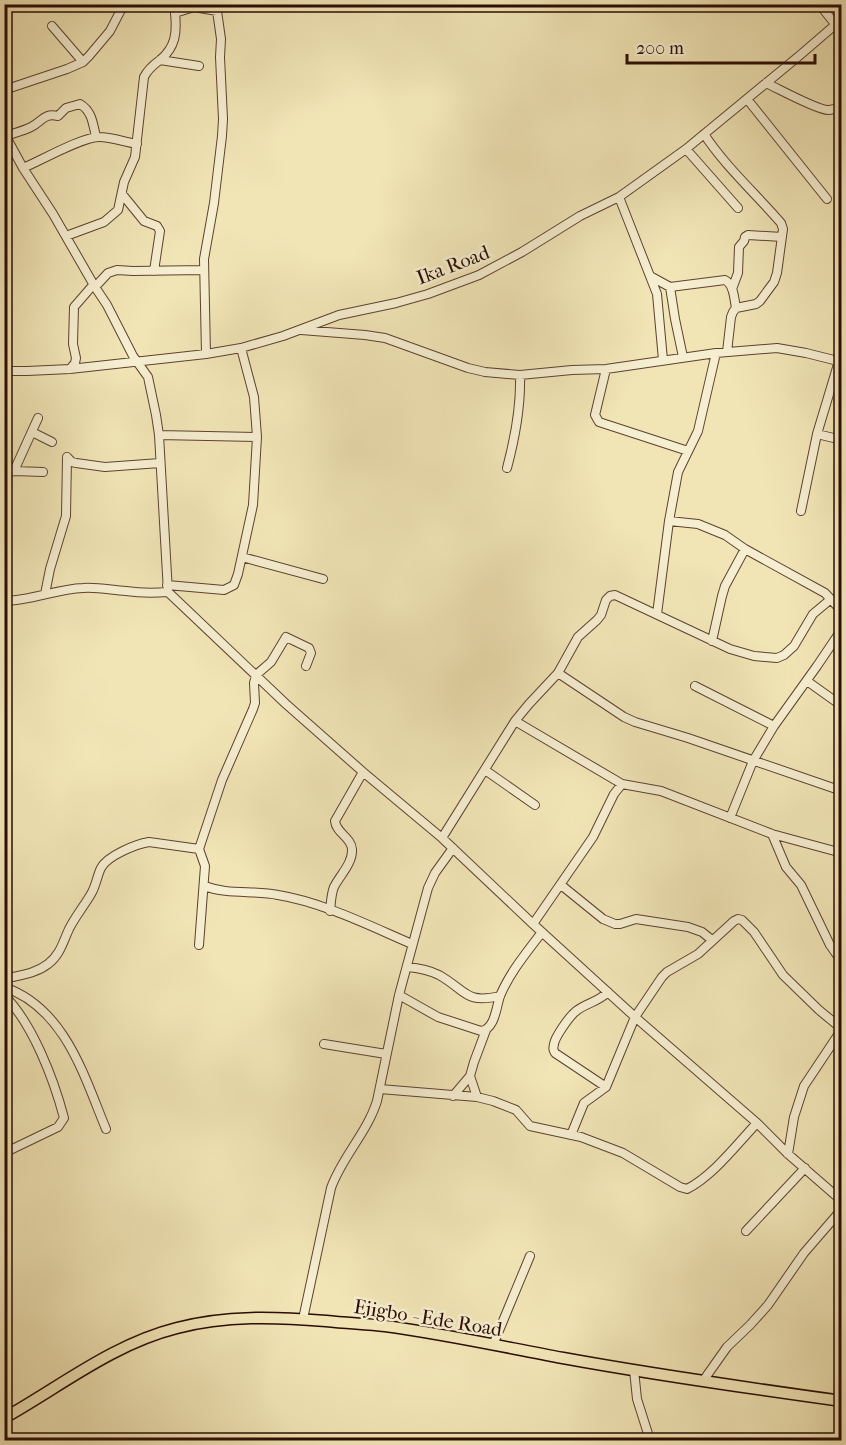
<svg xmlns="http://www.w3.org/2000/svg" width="846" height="1445" font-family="'IM FELL French Canon',serif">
<rect width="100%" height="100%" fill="#f1e5b6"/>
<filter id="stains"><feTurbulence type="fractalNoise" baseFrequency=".00333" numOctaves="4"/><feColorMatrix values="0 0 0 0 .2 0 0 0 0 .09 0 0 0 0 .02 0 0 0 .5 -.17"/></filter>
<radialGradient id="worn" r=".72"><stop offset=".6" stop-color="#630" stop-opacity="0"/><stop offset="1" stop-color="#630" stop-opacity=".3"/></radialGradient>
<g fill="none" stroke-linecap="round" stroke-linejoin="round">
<g stroke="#5c4230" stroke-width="10">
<path id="minor" d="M819,4L835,24
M52,26L83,62
M160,60L199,66
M766,83C779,89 817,110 828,110C834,110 837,108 842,105
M4,90L67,69L83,62L89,56L110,31L124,4
M747,99L827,199
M4,133L23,168L53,214L95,287L107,305L133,356L148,377L156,415L159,435L168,592L286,704L363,772L442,838L533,924L635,1017L757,1123L788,1154L842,1201
M704,134C725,166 755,193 781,223L783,229L777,273L774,282L760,301L756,304L736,308
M6,136C14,133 23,131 31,127C43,121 43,113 58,116L66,108L80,104C92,111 93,124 96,137
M686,149L738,208
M23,168C40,161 82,137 99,137C111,137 125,142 137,144
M122,194L144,221L157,226L160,231L154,271
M619,197L657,294L663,360
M66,236L104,222L118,210L124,182L135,157L144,77C148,69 153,65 160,60C176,47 177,32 175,13L194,7L217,11L221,39L220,57L223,119L222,136L214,203L204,259L206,354
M650,276L670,287L725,280C734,285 734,298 736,308L733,312L731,317L727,352
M95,287L108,273L117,270L133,271L203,270
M670,287L675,319L683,357
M732,289L738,273L739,247L744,241L745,237L748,235L782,237
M301,330L365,335L385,338L468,368L485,372L520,375L572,370L606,369L716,353L777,348L806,353L842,362
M70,369L75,363L76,358L73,344L74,307L94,284
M606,369L595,415L599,422L688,451
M4,371H27L70,369L206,354L241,348L283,336L339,315L396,303L428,294L479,275L522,252L580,216L619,197L686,149L799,56L842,19
M32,432L52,442
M817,434L842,440
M159,435L257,437
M67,457L72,462L76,463L105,467L160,463
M507,468C515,438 521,407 520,375
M14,471L38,418
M4,474L14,471L43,472
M801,511L817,434L839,361
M669,521L698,524L725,535L745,549L825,593L838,607L842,616
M242,557L323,579
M167,585L224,590L234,585L238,574L253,505L257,437L254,397L241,348
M45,594L50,569L66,516L67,457
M4,601C31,601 56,589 83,588C98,587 111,590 126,591C140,593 154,593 168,592
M657,614L669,521L678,472L698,431L716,353
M712,641L722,596L725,586L745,549
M558,673L624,717L635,722L688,738L842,791
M807,681L842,706
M695,686L774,726
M515,721L622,784L661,791L772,834L842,853
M485,770L535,805
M730,818L753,761L774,726L817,666L842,629
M772,834L786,867L801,885L830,945L837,955L842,958
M442,838L515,721L529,704L558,673L578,637L597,620L601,615L606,600L610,596L615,595L730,649L754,656L777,658L784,655L794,646L813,614L831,599
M561,885L603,919L615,924H620L636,919L688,927L702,932L712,940
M205,886C227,895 254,890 278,895C322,902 370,926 412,944
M330,911C331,903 331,894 334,887C340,875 353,863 352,849C351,837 336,833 335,821L363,772
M533,924L593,837L614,794L622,784
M199,945L205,866L199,849L222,780L253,709L255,703L254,683L256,675L271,662L286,637L309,648L311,653L306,666
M407,967C418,968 429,970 439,975C467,991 465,1004 500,996
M4,979C20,975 35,974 48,964C60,955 63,942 69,929C75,917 84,906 91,894C96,886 97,876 101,868C107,856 136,844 149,842L199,849
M4,987C65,1008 84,1076 106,1129
M4,995C33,1024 54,1080 64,1118L58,1127L4,1153
M399,995L438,1017L481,1031C495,1029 496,1008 500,996C510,972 527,952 542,932
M324,1044L386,1054
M470,1076L477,1097
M606,1087L555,1053C553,1049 553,1049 554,1044C555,1037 569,1017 575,1012C585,1003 597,1003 608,992
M380,1089L477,1097L493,1101L516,1110L530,1126L581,1137L623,1153L680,1187L687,1189C713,1176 737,1144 757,1123
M453,1096L470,1076L474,1062L486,1030
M571,1135L584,1103L606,1087L635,1017L662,977L667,972L698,954L734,921L738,919L742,920L754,932L783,975L819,1010L842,1029
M788,1154L794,1117L804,1086L842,1029
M746,1231L805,1168
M303,1319L331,1188C342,1157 367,1133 377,1101L399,995L428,888L435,873L453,848
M493,1345L530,1256
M634,1370L637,1399L650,1440
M703,1381L727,1347L750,1325L768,1305L804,1253L842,1209
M840,1440L842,1414"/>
</g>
<g stroke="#2a0c03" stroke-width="13">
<path id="major" d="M4,1418C61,1386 113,1344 177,1328C226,1315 276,1317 326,1321C345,1323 365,1324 385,1326C445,1334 504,1347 563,1358C656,1375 748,1388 842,1401"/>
</g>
<use href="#minor" stroke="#f6eed0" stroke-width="8"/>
<use href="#major" stroke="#f1e5b6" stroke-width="10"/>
</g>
<g text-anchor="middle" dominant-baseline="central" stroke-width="5" stroke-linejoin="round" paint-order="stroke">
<g font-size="20" fill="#2a0c03" stroke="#f6eed0">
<text transform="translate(453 265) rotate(-21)">Ika Road</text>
<text transform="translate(428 1318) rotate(9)">Ejigbo - Ede Road</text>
</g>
</g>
<rect width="846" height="1445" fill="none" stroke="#f1e5b6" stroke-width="24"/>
<rect x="6" y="6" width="834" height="1433" fill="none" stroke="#2a0c03" stroke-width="3"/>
<rect x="12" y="12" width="822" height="1421" fill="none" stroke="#2a0c03" stroke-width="1.5"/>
<path d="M627 54v9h188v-9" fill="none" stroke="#2a0c03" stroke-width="3"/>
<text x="636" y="54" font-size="18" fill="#2a0c03" stroke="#f6eed0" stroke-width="4.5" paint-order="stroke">200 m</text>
<rect width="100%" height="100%" filter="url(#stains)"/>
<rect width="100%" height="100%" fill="url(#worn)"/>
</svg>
